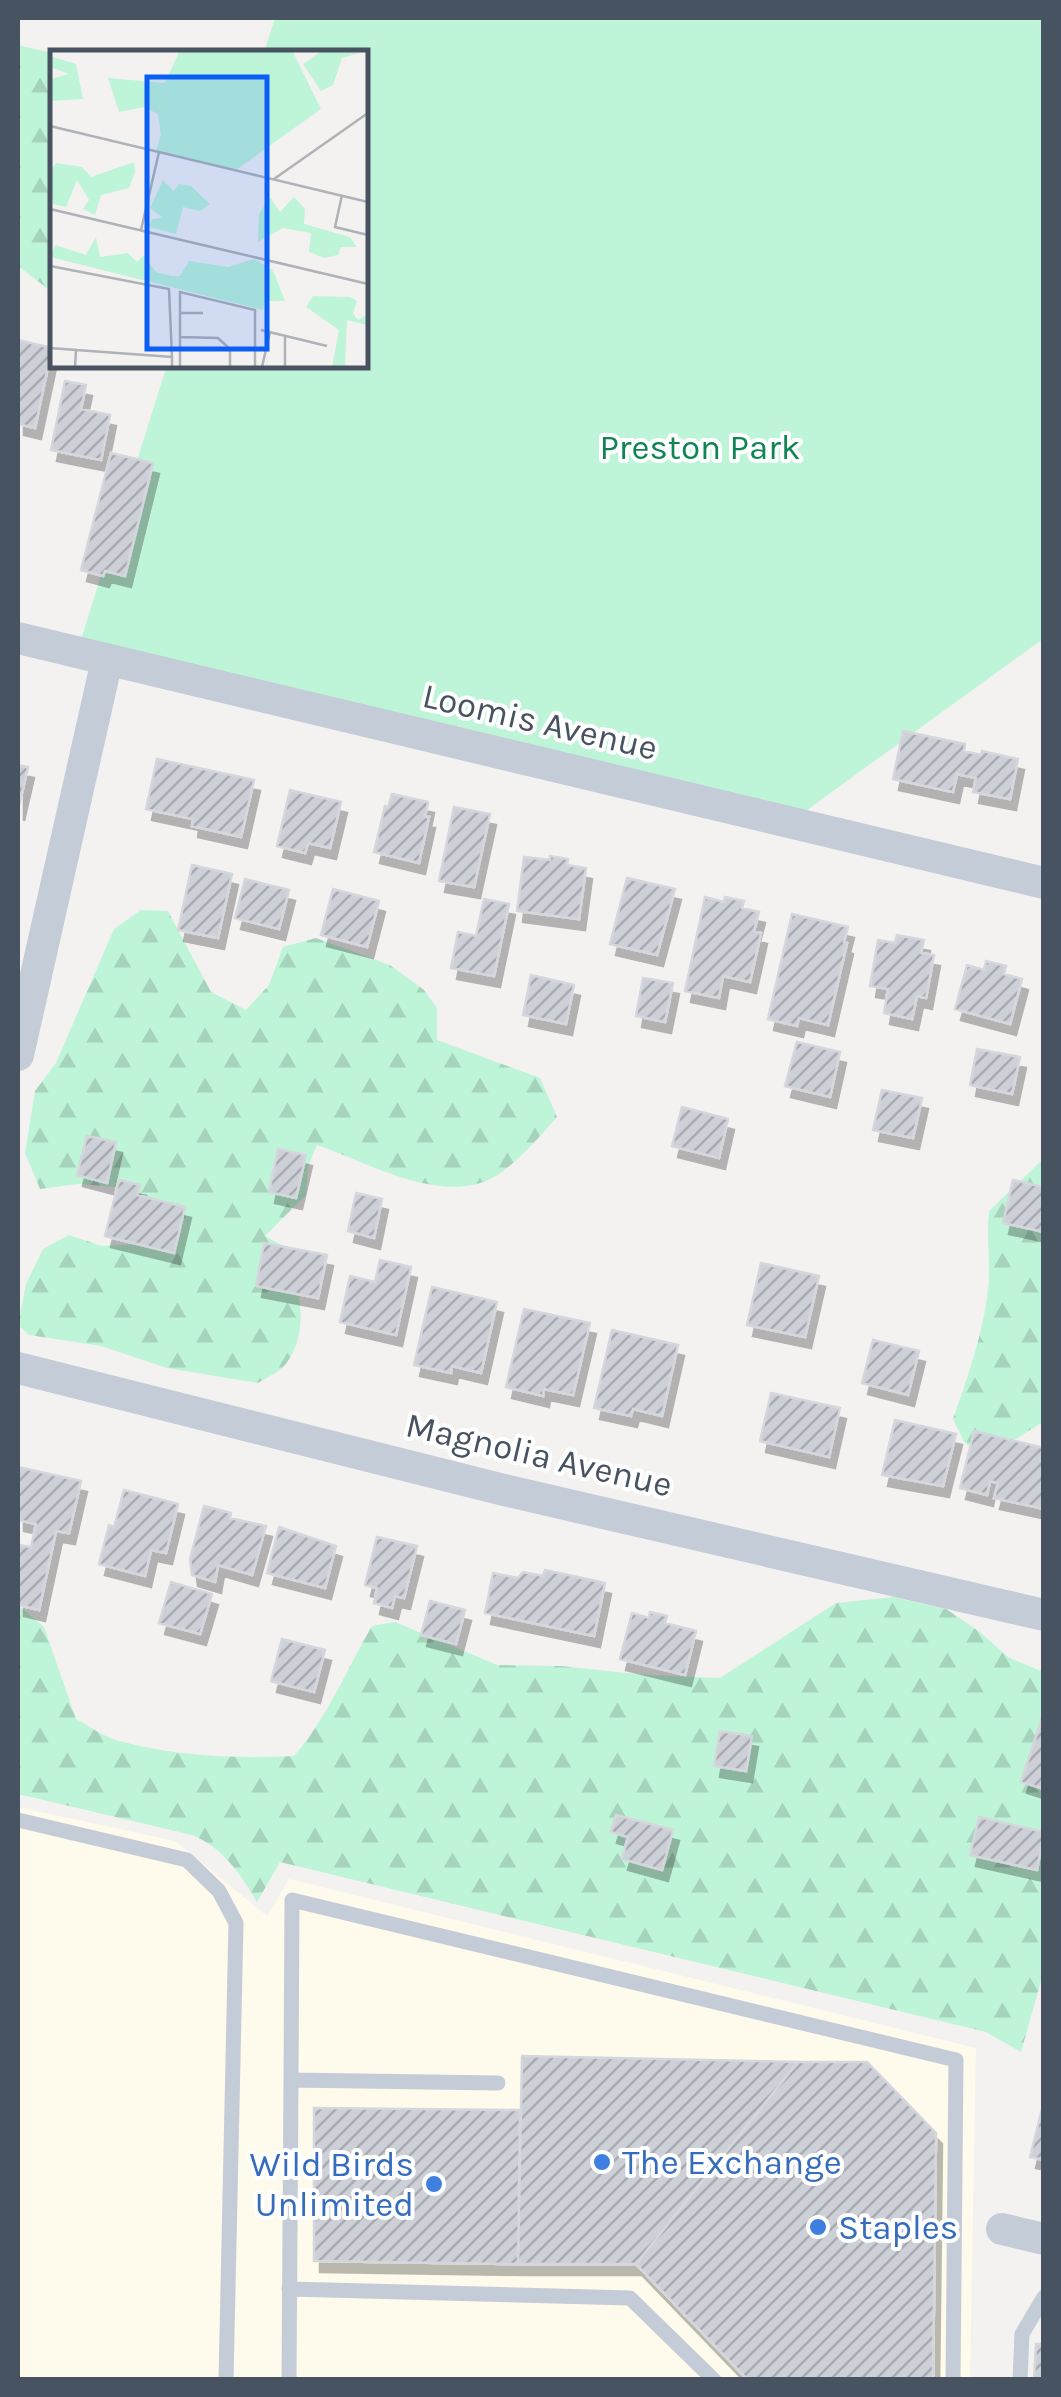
<svg xmlns="http://www.w3.org/2000/svg" width="1061" height="2397" font-family="Karla,sans-serif">
<defs>
<pattern id="forest-firs" width="22" height="20" patternUnits="userSpaceOnUse" patternTransform="scale(2.5)"><rect width="22" height="20" fill="#bef4d7"/><path d="M5 1l3.5 6h-7zM16 11l3.5 6h-7z" fill="#a5d3bb"/></pattern>
<pattern id="building-hatch" width="6" height="6" patternUnits="userSpaceOnUse" patternTransform="scale(2.5)"><rect width="6" height="6" fill="#cdd0d7"/><path d="M-1 1l2-2M0 6l6-6M5 7l2-2" fill="none" stroke="#a8abb2"/></pattern>
<filter id="shadow"><feDropShadow dx="6" dy="11" stdDeviation="0" flood-color="#0004"/></filter>
</defs>
<rect width="100%" height="100%" fill="#f4f2f1"/>
<path fill="#fefaec" d="M18,1807L175,1841L267,1916L289,1879L976,2048L970,2379L18,2380Z"/>
<path fill="url(#forest-firs)" d="M18,45L52,53V292L18,266Z
M141,910L168,911L211,992L246,1010L269,985L283,947L316,938L390,965L424,990L437,1008V1040L540,1078L557,1117C540,1136 523,1156 502,1172C449,1211 370,1163 317,1145L308,1167L306,1195L265,1236L287,1248C298,1284 312,1332 285,1365C279,1372 266,1378 258,1383L167,1368L101,1346L29,1335L18,1325L26,1284L43,1249L69,1235L102,1246L140,1244L127,1188L78,1184L40,1189L25,1153L35,1091L56,1063L114,929Z
M1043,1159V1422L1014,1440L979,1452L964,1442L953,1419C968,1376 983,1334 988,1290C991,1264 986,1237 989,1211Z
M893,1597L946,1609L980,1632L1008,1657L1043,1672V1974L1021,2052L986,2032L280,1862L257,1902C240,1873 223,1848 192,1835L18,1794V1605L44,1627L76,1719C89,1726 104,1737 119,1741C176,1756 235,1759 294,1756C327,1718 347,1669 372,1626L395,1622L497,1665L561,1666L646,1675L720,1678L836,1603Z"/>
<path fill="#bef4d7" d="M275,18H1043V639L789,823L77,652L167,365H365V52H264Z"/>
<path fill="url(#building-hatch)" stroke="#d5d7dd" stroke-width="2.5" filter="url(#shadow)" d="M18,340L52,348L35,428L18,424Z
M65,381L86,385L81,409L110,415L101,460L51,450Z
M111,453L153,463L125,576L105,571L103,576L81,570Z
M903,731L965,744L964,751L981,755L982,751L1018,759L1010,799L973,792L976,778L957,774L953,792L893,779Z
M157,759L254,780L241,837L192,826L193,819L146,809Z
M18,765L28,767L18,810Z
M290,790L341,802L330,848L308,843L305,853L277,846Z
M392,794L428,802L425,817H429L419,863L374,852L385,806L388,807Z
M454,807L490,814L474,887L439,881Z
M550,856L568,859L567,865L586,868L579,919L517,911L524,857L550,860Z
M192,865L232,874L218,938L178,930Z
M627,878L675,889L657,955L610,944Z
M245,879L289,890L279,929L235,918Z
M333,889L379,901L367,947L321,935Z
M705,897L724,902L725,897L744,901L742,908L759,912L754,931L761,933L750,982L723,976L719,998L685,991Z
M484,899L509,904L494,976L451,968L458,932L476,936Z
M792,914L848,927L844,942L847,943L828,1025L799,1018L797,1026L768,1019Z
M897,935L924,940L921,953L934,955L926,998L917,996L912,1019L884,1013L888,989L870,986L878,940L895,943Z
M986,961L1006,966L1004,974L1022,979L1010,1024L955,1009L967,965L984,970Z
M531,975L574,985L566,1024L523,1015Z
M643,978L673,983L665,1022L636,1016Z
M797,1042L840,1052L830,1097L785,1086Z
M977,1049L1020,1057L1012,1094L970,1085Z
M882,1090L922,1098L913,1138L873,1130Z
M682,1107L728,1119L719,1158L672,1146Z
M87,1136L116,1142L107,1183L77,1175Z
M278,1149L306,1155L296,1198L269,1192Z
M119,1180L140,1185L137,1195L185,1207L174,1253L105,1236Z
M1013,1180L1044,1187V1232L1003,1223Z
M356,1193L382,1199L374,1238L348,1231Z
M264,1243L327,1255L318,1298L256,1286Z
M380,1260L411,1267L396,1335L340,1322L350,1276L375,1282Z
M761,1263L819,1276L805,1337L747,1325Z
M432,1287L497,1302L481,1373L452,1366L451,1373L414,1365Z
M524,1309L590,1323L573,1395L544,1389L543,1396L506,1387Z
M612,1330L678,1345L662,1416L633,1409L631,1416L594,1408Z
M873,1340L919,1351L908,1395L862,1383Z
M771,1393L840,1408L829,1457L760,1441Z
M895,1420L956,1434L943,1486L882,1475Z
M974,1431L1044,1448V1509L994,1498L998,1483L990,1481L987,1495L960,1488Z
M18,1467L81,1481L69,1533L56,1531L39,1610L18,1605V1545L31,1547L36,1524L18,1520Z
M124,1490L178,1504L166,1553L151,1550L145,1576L99,1564L109,1525L114,1527Z
M204,1506L231,1513L230,1518L266,1526L252,1575L218,1565L215,1582L192,1575L190,1559Z
M279,1527L336,1546L325,1588L267,1573Z
M377,1537L417,1546L404,1598L395,1596L392,1608L374,1603L377,1588L365,1585Z
M545,1570L605,1583L594,1636L485,1613L493,1573L518,1578L523,1572L543,1576Z
M171,1582L212,1594L200,1634L159,1623Z
M430,1601L465,1610L456,1644L421,1635Z
M650,1612L667,1616L665,1623L696,1631L685,1675L620,1659L632,1613L649,1618Z
M282,1639L325,1650L314,1692L271,1681Z
M1044,1712V1789L1021,1782Z
M720,1731L752,1736L746,1771L714,1766Z
M616,1815L673,1830L662,1870L622,1859L628,1837L611,1832Z
M979,1817L1044,1832L1037,1870L970,1855Z
M522,2056L798,2062L636,2264H518Z
M798,2062H867L936,2133L933,2380H748L636,2264Z
M1044,2101V2160L1030,2157Z
M314,2108L520,2110L518,2264L314,2261Z
M1036,2344H1044V2380H1034Z"/>
<g fill="none" stroke-linecap="round" stroke-linejoin="round">
<path stroke="#c4ccd7" stroke-width="15" d="M18,1820L187,1860L219,1891L236,1923L226,2380
M291,2080L292,1900L956,2060L953,2380
M289,2289L630,2298L714,2380
M289,2380L291,2080L498,2083
M1020,2380L1022,2334L1044,2297"/>
<path stroke="#c4ccd7" stroke-width="32" d="M18,638L1044,883
M18,1055L107,660
M18,1368L504,1490L1044,1615
M1002,2229L1044,2239"/>
</g>
<g fill="#3f7fe0" stroke="#fff" stroke-width="4">
<circle cx="602" cy="2162" r="10"/>
<circle cx="434" cy="2184" r="10"/>
<circle cx="818" cy="2227" r="10"/>
</g>
<g text-anchor="middle" dominant-baseline="central" stroke-width="8" stroke-linejoin="round" paint-order="stroke">
<g font-size="35" fill="#108554" stroke="#fff">
<text x="700" y="447">Preston Park</text>
</g>
<g font-size="35" fill="#475361" stroke="#fff">
<text transform="translate(540 722) rotate(13)">Loomis Avenue</text>
<text transform="translate(539 1455) rotate(13)">Magnolia Avenue</text>
</g>
<g font-size="35" fill="#366cbe" stroke="#fff" text-anchor="start">
<text x="622" y="2162">The Exchange</text>
<text x="414" y="2164" text-anchor="end">Wild Birds<tspan x="414" dy="40">Unlimited</tspan></text>
<text x="838" y="2227">Staples</text>
</g>
</g>
<g transform="translate(50 50)">
<rect width="318" height="318" fill="#f4f2f1"/>
<path d="M130,0H146L113,99L108,64L94,57L69,62L58,28L115,33ZM0,6L26,14L33,49L1,51L0,29L19,24L0,17ZM6,113L32,117L41,127L84,112L85,122L79,138L51,145L45,165L33,159L39,150L27,130L16,157L3,154L0,121ZM113,130L124,141L129,134L141,136L160,154L150,161L133,157L126,184L99,177L102,169L113,168L100,158ZM220,147L230,162L244,147L255,159L254,174L300,187L307,197H291L288,205L274,208L259,202L261,183L233,178L208,192L209,164ZM46,187L50,207L78,203L87,212L94,205L106,222L121,226H130L139,211L178,217L204,209L223,220L235,251H215L213,260L0,207L5,195L36,205ZM263,246L300,247L307,251L303,263L308,270L317,265V275L297,270L295,317H282L289,280L256,257Z" fill="#bef4d7"/>
<path d="M136,0H242L271,59L186,120L106,101ZM273,0L310,3L292,8L283,35L271,41L253,14Z" fill="#bef4d7"/>
<path fill="none" stroke="#afb2b7" stroke-width="2.5" d="M0,76L318,152M224,129L318,63M292,145L285,177L318,185M0,159L318,234M91,180L109,102M0,216L119,239L122,307M130,263V242L205,260V317M211,280L277,296M130,287L168,288L180,299V317M0,298L26,300L25,317M26,300L122,307V317M130,317V263H153M212,317L220,282M235,317V286"/>
<path fill="#0b5ef5" fill-opacity="0.15" stroke="#0b5ef5" stroke-width="5" d="M97,27H217V299H97Z"/>
<rect width="318" height="318" fill="none" stroke="#475361" stroke-width="5"/>
</g>
<rect width="1061" height="2397" fill="none" stroke="#475361" stroke-width="40"/>
</svg>
